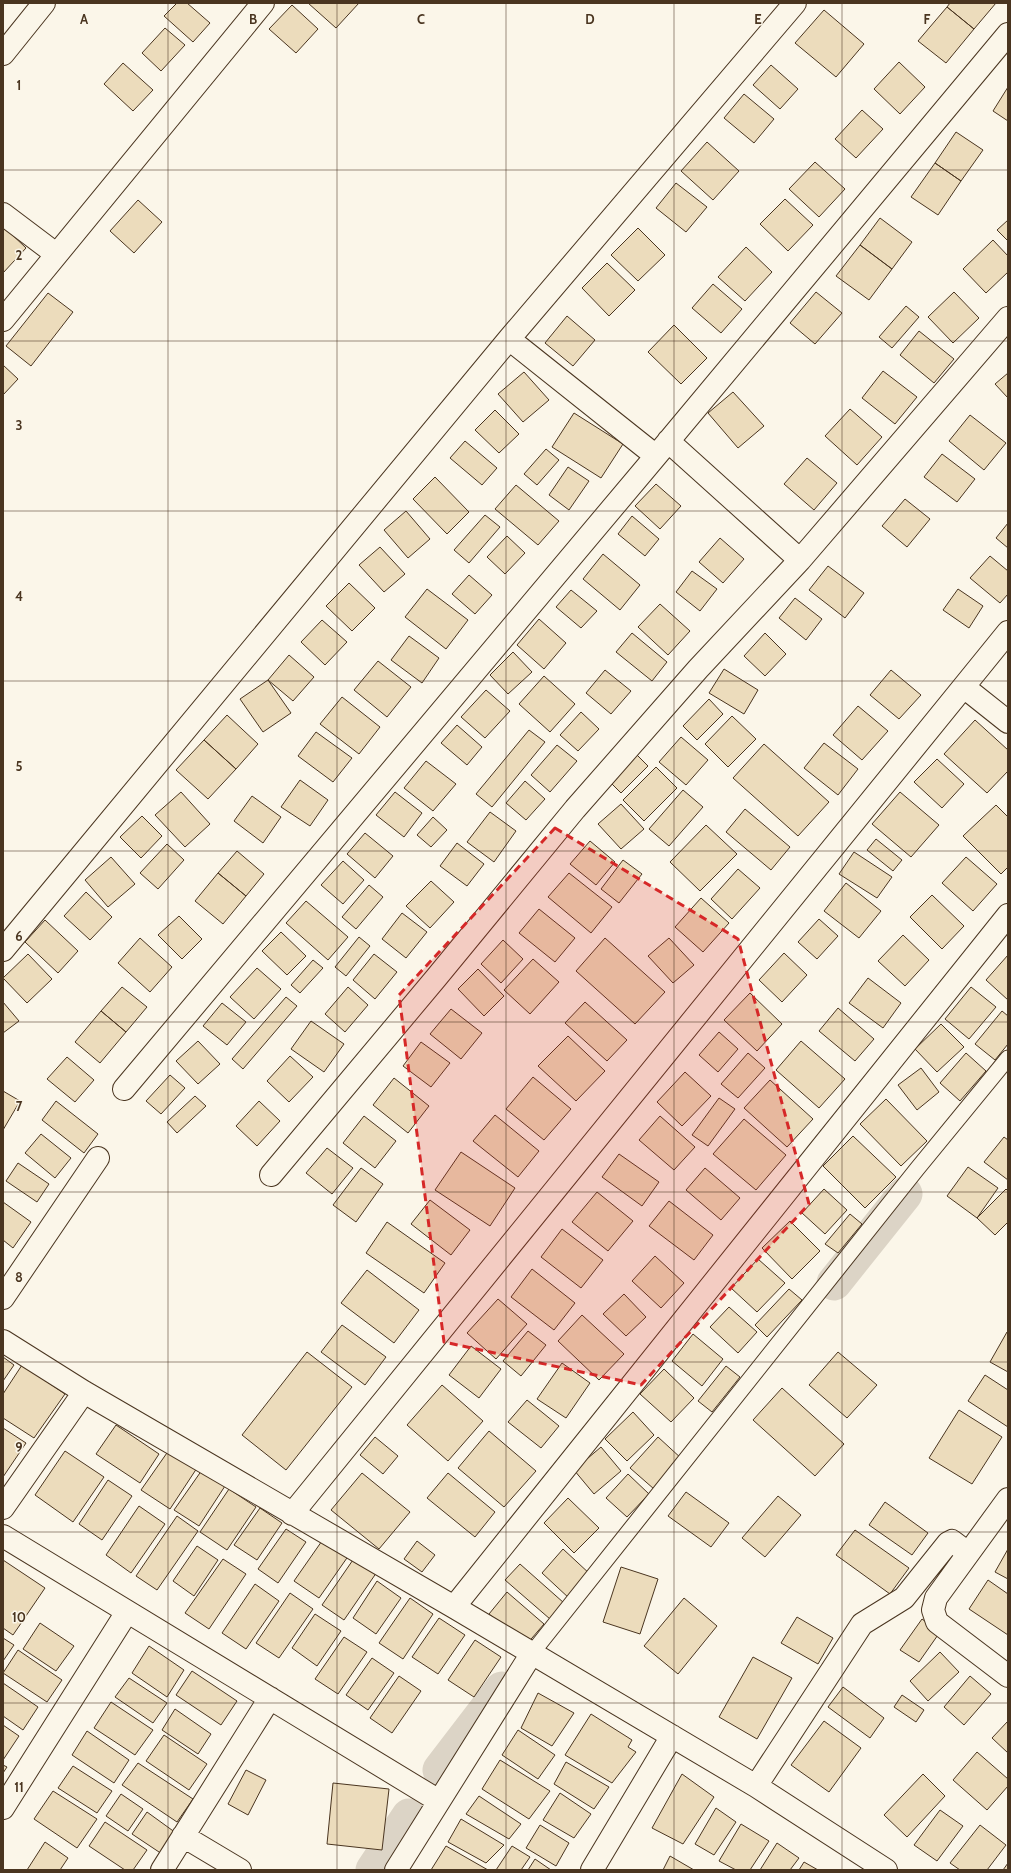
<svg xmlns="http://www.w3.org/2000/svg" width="1011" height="1873" font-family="Cabin,sans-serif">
<rect width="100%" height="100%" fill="#fbf6e9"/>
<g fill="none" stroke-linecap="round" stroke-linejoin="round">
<path stroke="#dcd4c6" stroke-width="35" d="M834,1283L905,1194
M440,1770L502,1689
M373,1870L409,1816"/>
</g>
<path fill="#ecdcbc" stroke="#4a3520" d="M177,3H187L210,23L193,42L164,16Z
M308,3H359L336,28Z
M950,3H996L974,29L947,7Z
M292,5L318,29L296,53L269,29Z
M947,7L974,29L946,63L918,41Z
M824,10L864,44L836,77L795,43Z
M165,28L185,45L161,71L142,53Z
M899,62L925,87L900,114L874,89Z
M123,63L153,90L133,111L104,84Z
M771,65L798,89L780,109L753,85Z
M1008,87V121L993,111Z
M744,94L774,119L754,143L724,118Z
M862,110L883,129L856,158L835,139Z
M956,132L983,150L961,181L935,163Z
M707,142L739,171L713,200L681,171Z
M815,162L845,189L819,217L789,189Z
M935,163L961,181L938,215L911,197Z
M676,183L707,207L686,232L656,208Z
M785,199L813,225L788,251L760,224Z
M138,200L162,222L134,253L110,231Z
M880,218L912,242L892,269L860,245Z
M1008,220V241L997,230Z
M3,226L26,248L3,273Z
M638,228L665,255L638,281L611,255Z
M993,240L1008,256V272L986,293L963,269Z
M860,245L892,269L869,300L836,276Z
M746,247L772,272L745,301L718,277Z
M607,263L635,290L609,316L582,288Z
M713,284L742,309L721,333L692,308Z
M816,292L842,313L815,344L790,323Z
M954,292L979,318L953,343L928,317Z
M48,293L73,312L31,366L6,346Z
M906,306L919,317L892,348L879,337Z
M567,316L595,340L573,366L545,343Z
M674,325L707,358L681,384L648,352Z
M919,331L954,359L934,383L900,355Z
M3,365L18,379L3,395Z
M883,371L917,397L895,424L862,398Z
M524,372L549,400L523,422L498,394Z
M1008,373V398L995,384Z
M733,392L764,426L738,448L708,413Z
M850,409L882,437L857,465L825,436Z
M495,410L519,434L499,453L475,430Z
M574,413L623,444L601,478L552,447Z
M970,415L1006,443L984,470L949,441Z
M465,441L497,468L482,485L450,458Z
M546,449L559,460L537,485L524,474Z
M942,454L975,479L957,502L924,477Z
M807,458L837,483L814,510L784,484Z
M568,467L589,481L569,510L549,495Z
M435,477L469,512L447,534L413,499Z
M656,484L681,506L660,529L635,506Z
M516,485L559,521L538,545L495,509Z
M905,499L930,519L907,547L882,526Z
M406,511L430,539L408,558L384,530Z
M485,515L500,527L469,563L454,550Z
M632,516L659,539L645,556L618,534Z
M1008,523V548L996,538Z
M507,536L525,553L505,574L487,557Z
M720,538L744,559L723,583L699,562Z
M380,547L405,574L384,592L359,565Z
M603,554L640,585L620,610L583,579Z
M990,556L1008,571V594L1000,603L970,578Z
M828,566L864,593L845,618L809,590Z
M692,571L717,589L700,611L676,592Z
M469,575L492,595L475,614L452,594Z
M349,583L375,608L352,631L326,606Z
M427,589L468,620L446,649L405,617Z
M958,589L983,606L969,628L943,610Z
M571,590L597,611L581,628L556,607Z
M795,598L822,619L806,640L779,618Z
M660,604L690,631L668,655L638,627Z
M539,619L566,643L544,669L517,645Z
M322,620L347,642L325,665L301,642Z
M632,633L667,662L652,681L616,652Z
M765,633L786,654L765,676L744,656Z
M409,636L439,658L422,683L391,660Z
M513,652L532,672L508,694L490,675Z
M289,655L314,677L293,701L268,680Z
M378,661L411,687L387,717L354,690Z
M724,669L758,690L744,714L709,693Z
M605,670L631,691L611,714L586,693Z
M891,670L921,695L899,719L870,695Z
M544,676L575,704L550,732L519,704Z
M268,680L291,713L263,732L240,699Z
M486,690L510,711L485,738L461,717Z
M342,697L380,727L359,754L320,724Z
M709,699L723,714L697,740L683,726Z
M858,706L888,731L862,760L833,735Z
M581,712L599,729L578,751L560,735Z
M227,715L258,744L236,769L204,740Z
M732,716L756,739L728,767L705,744Z
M975,720L1008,750V771L987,793L944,754Z
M457,725L482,747L467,765L441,743Z
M529,730L545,742L492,807L476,794Z
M316,732L352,758L333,782L298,756Z
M681,737L708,760L686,785L659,762Z
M204,740L236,769L208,799L176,770Z
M824,743L858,769L838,795L804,768Z
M764,744L829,802L798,836L733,778Z
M557,745L577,761L550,792L531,775Z
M635,753L648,766L621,793L608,780Z
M937,759L964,784L942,808L914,782Z
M426,761L456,784L433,811L404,788Z
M656,767L677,788L644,821L623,800Z
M300,780L328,800L310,826L281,807Z
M525,781L545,799L526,820L506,803Z
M683,790L703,807L669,846L649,829Z
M181,792L210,824L185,847L155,815Z
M395,792L422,813L404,837L376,815Z
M900,792L939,825L911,857L872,824Z
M252,796L281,817L263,843L234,821Z
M621,804L644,829L621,849L598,824Z
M996,805L1008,817V867L1001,874L963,836Z
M745,809L790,847L771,870L726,832Z
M490,812L516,831L494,862L467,842Z
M142,816L162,836L141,858L120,837Z
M433,817L447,830L431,847L417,835Z
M706,825L737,854L700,891L670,862Z
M365,833L393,856L375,878L347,854Z
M876,839L902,860L893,871L867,850Z
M590,841L615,862L596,885L570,864Z
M457,843L484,864L467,886L440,866Z
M167,844L184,860L158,889L140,873Z
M237,851L264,874L246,896L218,873Z
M854,852L892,877L877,898L839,874Z
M111,857L135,884L108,907L85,880Z
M966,857L997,884L973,911L942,883Z
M623,860L642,874L619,903L601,889Z
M343,861L364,880L343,904L321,885Z
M738,869L760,888L732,919L711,899Z
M218,873L246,896L223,924L195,901Z
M569,873L612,907L591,933L548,897Z
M431,881L454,902L430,928L406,906Z
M846,883L881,911L859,938L824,911Z
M369,885L383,897L356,929L342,917Z
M86,892L112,917L90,940L64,916Z
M932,895L964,926L942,949L910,917Z
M701,898L729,923L703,952L675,927Z
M306,901L348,937L328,960L286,923Z
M539,909L575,938L555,962L519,933Z
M402,913L427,932L406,958L382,939Z
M179,916L202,939L182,959L158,935Z
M819,919L838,936L817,959L798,942Z
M45,920L78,951L58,973L25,942Z
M281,932L306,956L287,975L262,951Z
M903,935L929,960L905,986L878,961Z
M359,937L370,946L346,976L335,967Z
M140,938L172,967L150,992L118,963Z
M605,938L665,992L635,1024L576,971Z
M669,938L694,965L673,983L648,956Z
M503,940L523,959L501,983L481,964Z
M784,953L807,975L782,1002L759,980Z
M28,954L52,979L27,1003L3,978Z
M374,954L397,972L375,999L353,980Z
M1008,955V1000L986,980Z
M533,959L559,982L530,1014L504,990Z
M313,960L323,968L300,993L291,985Z
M257,968L281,989L254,1019L230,997Z
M478,969L504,996L484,1016L458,989Z
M868,978L901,1003L883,1028L849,1003Z
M122,987L147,1007L126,1032L101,1011Z
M348,987L368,1005L345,1032L325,1014Z
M971,987L996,1007L969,1039L945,1019Z
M750,993L782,1024L757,1051L724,1020Z
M286,997L297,1006L243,1069L232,1059Z
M3,1002L19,1021L3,1033Z
M585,1002L627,1040L607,1061L565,1023Z
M222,1003L246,1022L227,1045L203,1026Z
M838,1008L874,1039L855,1061L819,1031Z
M451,1009L482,1033L461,1059L430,1034Z
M101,1011L126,1032L100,1063L75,1042Z
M1002,1011L1008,1016V1044L995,1060L975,1044Z
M311,1021L344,1044L324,1072L291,1049Z
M941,1024L964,1047L937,1072L915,1049Z
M719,1032L738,1049L718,1072L699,1055Z
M568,1036L605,1071L576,1101L538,1066Z
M198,1041L220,1064L198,1084L176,1061Z
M801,1041L845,1079L819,1108L776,1070Z
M421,1042L450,1063L431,1087L403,1066Z
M748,1053L765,1068L738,1098L721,1084Z
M966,1053L986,1071L960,1101L940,1083Z
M290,1056L313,1077L289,1102L267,1081Z
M67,1057L94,1080L75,1102L47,1079Z
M921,1068L939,1092L917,1110L898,1085Z
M685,1072L711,1096L682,1126L657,1102Z
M170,1075L185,1088L161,1114L146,1101Z
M533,1077L571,1109L544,1140L506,1109Z
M394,1078L429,1106L408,1133L373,1105Z
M770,1080L813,1119L787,1147L744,1108Z
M3,1091L20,1101L3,1130Z
M195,1096L206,1106L177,1133L167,1122Z
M719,1098L735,1109L708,1146L692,1135Z
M886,1099L927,1141L901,1166L860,1124Z
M56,1101L98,1134L84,1153L42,1120Z
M259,1101L280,1121L257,1146L236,1126Z
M495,1115L539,1151L518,1177L473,1141Z
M364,1116L396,1141L375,1168L343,1143Z
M660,1116L695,1147L674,1170L639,1140Z
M744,1119L786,1155L756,1190L713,1154Z
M41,1134L71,1158L55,1178L25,1153Z
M853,1136L896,1177L865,1208L823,1166Z
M1004,1137L1008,1140V1180L984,1162Z
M327,1148L353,1168L332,1194L306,1173Z
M461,1152L515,1188L490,1226L435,1190Z
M619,1154L659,1182L642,1206L602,1177Z
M18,1163L49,1184L37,1202L6,1181Z
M968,1167L998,1188L977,1218L947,1196Z
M361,1168L383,1184L356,1222L333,1205Z
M705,1168L740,1198L721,1220L686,1190Z
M824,1189L847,1210L825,1234L802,1213Z
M1006,1189L1008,1191V1222L995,1235L977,1218Z
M597,1192L633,1221L608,1251L572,1222Z
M430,1200L470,1230L451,1255L411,1224Z
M669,1201L713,1235L694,1260L649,1226Z
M3,1202L31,1222L13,1248L3,1240Z
M850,1214L862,1224L838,1253L825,1244Z
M790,1221L820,1251L792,1279L762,1248Z
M387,1222L445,1263L424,1293L366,1253Z
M562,1229L603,1260L581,1288L541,1257Z
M655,1256L684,1283L661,1308L632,1281Z
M758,1259L785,1283L757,1312L731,1288Z
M532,1269L575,1303L554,1330L511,1297Z
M367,1270L419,1310L394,1343L341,1303Z
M789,1289L802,1300L767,1337L755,1325Z
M624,1294L646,1317L626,1336L603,1314Z
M498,1299L527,1324L496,1359L467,1333Z
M729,1307L757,1332L738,1353L710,1327Z
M582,1315L624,1354L599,1380L558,1341Z
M342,1325L386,1357L365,1385L321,1352Z
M528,1331L546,1345L521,1376L503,1361Z
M1007,1332L1008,1333V1372L990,1362Z
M693,1334L723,1359L702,1386L672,1361Z
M471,1346L501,1369L479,1398L449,1375Z
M307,1352L352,1387L286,1470L242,1435Z
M838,1352L877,1385L847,1418L809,1385Z
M3,1357L14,1365L3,1381Z
M562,1363L590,1383L566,1418L537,1399Z
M22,1365L65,1394L34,1438L3,1418V1394Z
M726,1366L740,1377L712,1412L698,1401Z
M664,1369L694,1398L671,1422L640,1394Z
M985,1375L1008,1390V1427L968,1401Z
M442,1385L483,1421L448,1461L407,1425Z
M782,1388L844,1444L815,1476L753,1420Z
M527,1400L559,1426L541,1448L508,1422Z
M959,1410L1002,1437L972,1484L929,1458Z
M633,1412L654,1435L627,1461L605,1439Z
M116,1425L159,1454L140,1483L96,1454Z
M3,1428L26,1443L3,1477Z
M489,1431L536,1471L504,1507L458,1468Z
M375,1437L398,1456L383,1474L360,1455Z
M658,1437L682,1459L654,1489L630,1468Z
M601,1447L621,1471L594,1494L574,1470Z
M169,1450L197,1468L170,1509L141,1490Z
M65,1451L104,1477L73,1522L35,1495Z
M202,1470L225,1486L199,1526L174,1510Z
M362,1473L410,1512L379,1549L331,1510Z
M448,1473L495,1512L475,1537L427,1498Z
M628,1474L649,1494L627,1517L606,1498Z
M108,1480L132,1496L102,1540L79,1524Z
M229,1489L256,1507L227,1550L200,1532Z
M686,1492L729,1523L711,1547L668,1516Z
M778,1496L801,1515L765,1557L742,1538Z
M568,1498L599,1528L574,1553L544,1523Z
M885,1502L928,1533L912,1555L869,1525Z
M139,1506L165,1524L131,1573L106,1555Z
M260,1508L282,1523L257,1560L234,1545Z
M177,1516L198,1531L157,1590L136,1576Z
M286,1529L306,1542L278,1583L258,1569Z
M855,1530L909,1568L890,1594L836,1555Z
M324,1538L349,1555L319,1598L294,1581Z
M417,1541L435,1555L422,1572L404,1559Z
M197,1546L218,1560L194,1596L173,1581Z
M563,1549L591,1575L570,1599L542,1573Z
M1008,1549V1579L995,1572Z
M357,1554L379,1569L344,1620L322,1605Z
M223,1559L246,1574L209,1629L185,1613Z
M3,1560L45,1588L13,1635L3,1628Z
M520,1564L564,1603L550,1619L505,1580Z
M621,1567L658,1579L640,1634L603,1622Z
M988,1580L1008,1594V1635L969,1609Z
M377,1581L401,1598L376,1634L353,1618Z
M255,1584L279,1601L246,1649L222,1633Z
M507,1592L544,1624L526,1645L489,1614Z
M290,1593L313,1609L279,1658L256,1643Z
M410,1598L433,1614L403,1659L379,1643Z
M684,1598L717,1626L678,1674L644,1646Z
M315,1614L341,1631L317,1666L292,1648Z
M797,1617L833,1638L818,1664L781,1643Z
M439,1618L465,1635L438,1674L412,1657Z
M922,1619L940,1632L919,1662L900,1650Z
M40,1623L74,1646L56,1671L23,1649Z
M344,1637L367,1652L338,1694L315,1679Z
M3,1638L14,1645L3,1661Z
M475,1640L501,1657L474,1697L448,1680Z
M149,1646L184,1670L167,1697L132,1673Z
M18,1650L62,1680L47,1702L3,1673Z
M940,1652L959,1672L928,1701L910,1681Z
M753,1657L792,1678L757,1739L719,1717Z
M372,1658L394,1673L368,1710L346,1695Z
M192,1671L237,1701L221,1725L176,1695Z
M399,1676L421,1691L392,1733L370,1718Z
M970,1676L991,1694L964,1725L944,1707Z
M129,1678L167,1703L153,1723L115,1697Z
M3,1683L38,1707L23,1730L3,1716Z
M843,1687L884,1718L870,1738L828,1707Z
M538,1693L574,1713L552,1746L521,1728Z
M902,1695L924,1710L916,1722L894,1707Z
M111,1702L153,1730L135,1755L94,1728Z
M175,1709L211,1734L198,1754L162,1730Z
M591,1714L632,1740L628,1747L636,1752L612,1783L565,1755Z
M824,1721L861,1748L829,1792L791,1765Z
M1008,1721V1753L992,1738Z
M3,1725L19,1736L3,1760Z
M518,1730L555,1755L538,1779L502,1755Z
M87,1731L129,1760L114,1783L72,1755Z
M164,1735L207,1764L189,1790L146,1761Z
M977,1752L1008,1779V1786L987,1810L953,1780Z
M500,1760L550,1791L529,1819L482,1789Z
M566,1762L609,1787L594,1809L554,1784Z
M138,1763L193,1799L177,1822L122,1785Z
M3,1765L7,1767L3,1773Z
M73,1766L112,1791L97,1813L58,1788Z
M246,1770L266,1780L248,1815L228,1804Z
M682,1774L714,1797L683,1844L652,1828Z
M923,1774L945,1796L907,1837L884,1815Z
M333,1783L389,1789L382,1850L327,1844Z
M53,1791L97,1819L77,1848L34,1819Z
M560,1793L591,1814L574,1838L543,1820Z
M121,1794L143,1809L128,1831L106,1816Z
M479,1796L521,1824L509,1839L466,1814Z
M716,1808L736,1822L714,1855L695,1844Z
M940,1810L963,1826L937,1861L914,1845Z
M147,1812L176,1833L162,1854L132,1834Z
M461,1819L504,1845L486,1863L448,1842Z
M105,1822L147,1850L133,1870H125L89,1846Z
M741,1824L769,1841L750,1870H736L719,1861Z
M540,1825L569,1843L556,1866L526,1848Z
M980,1825L1006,1845L987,1870H960L950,1863Z
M45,1842L68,1858L60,1870H27Z
M777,1843L799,1858L790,1870H760Z
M446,1846L488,1870H431Z
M512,1846L530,1857L521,1870H496Z
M670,1856L694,1870H663Z
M535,1859L551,1870H528Z
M804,1862L818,1870H799Z
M1008,1863V1870H1003Z"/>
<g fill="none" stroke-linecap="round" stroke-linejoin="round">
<g stroke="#4a3520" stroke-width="17">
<path id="service" d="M532,1653L917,1169L1008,1058"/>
</g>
<g stroke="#4a3520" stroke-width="24">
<path id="minor" d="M3,54L44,3
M3,214L56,254
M3,320L263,3
M509,339L656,456
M668,441L800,560
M964,687L1008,722
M3,950L509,339L795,3
M124,1089L656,456L1008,34
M271,1175L436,978L575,809L698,669L800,560L1008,318
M3,1298L98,1158
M3,1341L84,1392L454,1607L756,1786L886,1870
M1008,1499L936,1598L933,1610L937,1622L1008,1676
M3,1508L84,1392
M292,1514L1008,632
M3,1536L439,1801
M454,1607L1008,915
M756,1786L862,1624L904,1598L948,1543L952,1541L968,1553
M3,1808L127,1612
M183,1836L240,1870
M162,1870L270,1698
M396,1870L532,1653
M592,1870L672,1736"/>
</g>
<use href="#service" stroke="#fbf6e9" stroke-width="15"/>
<use href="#minor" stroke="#fbf6e9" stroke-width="22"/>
</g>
<path fill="#d62828" fill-opacity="0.2" stroke="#d62828" stroke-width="3" stroke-dasharray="8 5" stroke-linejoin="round" d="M555,828L738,939L809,1204L641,1385L444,1342L399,995Z"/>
<path fill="none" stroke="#4a3520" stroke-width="1" stroke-opacity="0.55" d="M168,3V1870M337,3V1870M506,3V1870M674,3V1870M842,3V1870M3,170H1008M3,341H1008M3,511H1008M3,681H1008M3,851H1008M3,1022H1008M3,1192H1008M3,1362H1008M3,1532H1008M3,1703H1008"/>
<g font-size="13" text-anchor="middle" font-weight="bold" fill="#4a3520" stroke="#fbf6e9" stroke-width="3" stroke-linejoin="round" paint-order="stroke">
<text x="84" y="24">A</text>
<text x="253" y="24">B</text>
<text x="421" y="24">C</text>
<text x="590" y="24">D</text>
<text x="758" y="24">E</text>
<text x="927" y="24">F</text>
<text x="19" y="90">1</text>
<text x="19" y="260">2</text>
<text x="19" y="430">3</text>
<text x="19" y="601">4</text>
<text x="19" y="771">5</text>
<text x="19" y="941">6</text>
<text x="19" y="1111">7</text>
<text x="19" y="1282">8</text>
<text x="19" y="1452">9</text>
<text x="19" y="1622">10</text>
<text x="19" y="1792">11</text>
</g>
<rect width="1011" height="1873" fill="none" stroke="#4a3520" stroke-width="8"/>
</svg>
